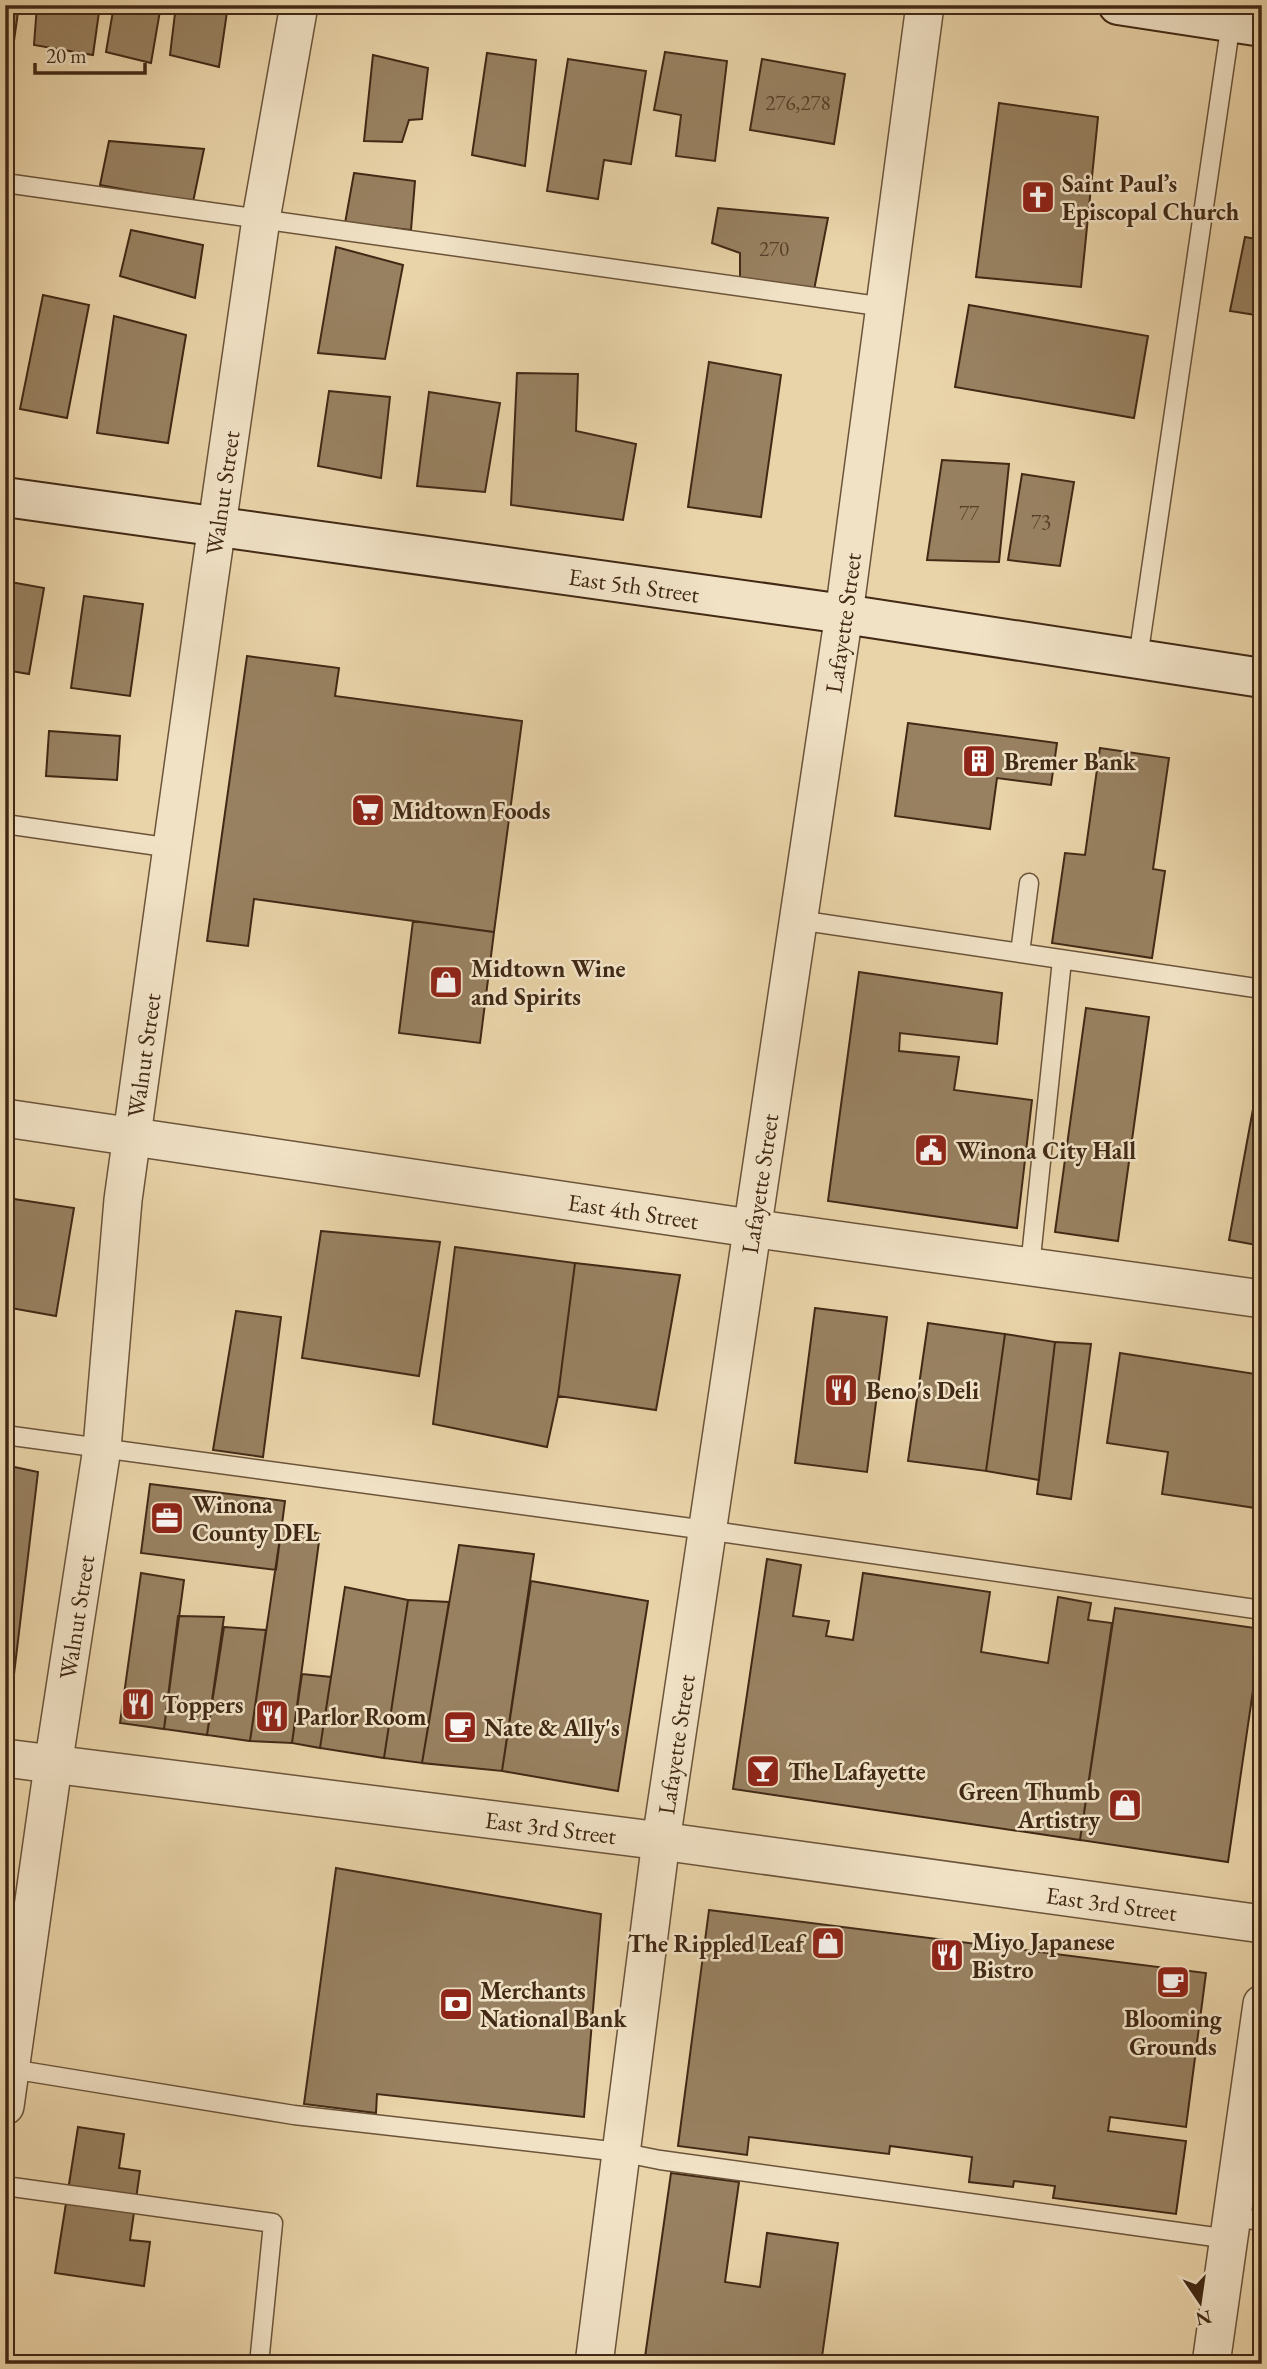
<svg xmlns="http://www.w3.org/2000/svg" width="1267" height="2369" font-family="'EB Garamond',serif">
<rect width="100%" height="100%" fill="#e9d3a8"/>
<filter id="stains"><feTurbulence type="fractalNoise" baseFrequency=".00286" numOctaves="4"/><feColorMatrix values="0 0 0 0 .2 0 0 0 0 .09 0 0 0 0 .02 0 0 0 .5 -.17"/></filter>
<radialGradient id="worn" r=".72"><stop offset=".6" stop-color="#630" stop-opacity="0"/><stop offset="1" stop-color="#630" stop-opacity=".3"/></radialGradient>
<path fill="#988161" stroke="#412915" stroke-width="2" d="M5,5H19L13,48L5,47Z
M37,5H100L93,55L34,45Z
M114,5H161L151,63L106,52Z
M176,5H228L219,67L170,55Z
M665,52L727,61L715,161L676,156L681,115L654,110Z
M487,53L536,60L525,166L472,155Z
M373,55L428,68L422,119L409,120L402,142L364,141Z
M568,59L646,71L631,164L604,160L598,199L547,191Z
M762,59L845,74L834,144L750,130Z
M999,103L1098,117L1081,287L976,277Z
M109,141L204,149L193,202L100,185Z
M354,173L415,181L411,230L345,223Z
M718,208L828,218L814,290L740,279V253L712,243Z
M131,230L203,245L195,298L120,276Z
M1245,237L1262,240V316L1230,311Z
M336,247L403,265L385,359L318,353Z
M43,295L89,305L67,418L20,409Z
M5,301L11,302L5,328Z
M969,305L1148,336L1134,418L955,387Z
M114,316L186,335L168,443L97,433Z
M709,362L781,375L761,517L688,507Z
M517,373L578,374L576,431L636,444L623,520L511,505Z
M329,391L390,397L381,478L318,466Z
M429,392L500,403L485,492L417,486Z
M942,460L1009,464L999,562L927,560Z
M1022,474L1074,482L1060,566L1008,560Z
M5,581L44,588L29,674L5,670Z
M84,596L143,604L130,696L71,688Z
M247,656L339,668L335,696L522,721L494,932L254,899L248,946L207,941Z
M908,723L1057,743L1051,785L997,778L990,829L895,816Z
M49,731L120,736L117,780L46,776Z
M1100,748L1169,758L1153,869L1165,871L1152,958L1052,943L1065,853L1085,855Z
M413,921L494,932L480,1043L399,1033Z
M859,972L1002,993L997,1044L900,1033L899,1051L959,1057L954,1090L1032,1100L1017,1228L828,1201Z
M1086,1008L1149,1017L1118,1241L1055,1232Z
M1262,1060V1246L1229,1240Z
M14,1199L74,1208L56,1316L5,1307V1251Z
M321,1231L440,1242L419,1376L302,1358Z
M455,1247L575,1263L558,1396L547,1447L433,1424Z
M575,1263L680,1275L656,1410L558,1396Z
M815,1308L887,1317L867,1472L795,1463Z
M236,1311L281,1317L263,1457L213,1450Z
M928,1323L1005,1334L986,1471L908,1461Z
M1005,1334L1055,1342L1039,1480L986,1471Z
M1055,1342L1091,1344L1071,1499L1037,1494Z
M1120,1353L1262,1375V1509L1162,1494L1168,1452L1107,1443Z
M5,1465L38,1472L10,1708L5,1707Z
M150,1484L285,1501L276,1570L141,1553Z
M282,1524L320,1534L292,1743L250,1741Z
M459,1545L534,1554L502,1771L422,1763Z
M767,1559L801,1565L793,1616L829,1621L826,1636L853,1640L863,1573L990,1592L981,1652L1048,1663L1058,1597L1091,1603L1088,1620L1112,1623L1080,1840L733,1789Z
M141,1573L184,1580L164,1729L120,1723Z
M531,1581L648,1601L618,1791L502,1771Z
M345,1587L408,1600L384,1758L320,1748Z
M408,1600L449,1602L422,1763L384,1758Z
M1115,1608L1262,1629L1228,1862L1080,1840Z
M178,1616L224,1617L207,1735L164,1729Z
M224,1627L266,1630L250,1741L207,1735Z
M302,1674L331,1677L320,1748L292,1743Z
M336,1868L601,1914L584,2117L377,2094L376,2113L304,2104Z
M709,1910L1206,1973L1186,2127L1110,2117L1108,2131L1186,2141L1176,2214L1053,2198L1055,2186L1014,2181L1013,2187L969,2182L972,2157L890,2146L889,2154L749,2137L747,2155L678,2146Z
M78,2127L124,2134L119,2168L140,2171L130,2240L150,2242L144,2286L55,2273Z
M671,2173L739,2182L725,2282L760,2287L767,2233L838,2243L821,2364H644Z"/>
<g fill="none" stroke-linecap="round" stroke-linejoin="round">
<g stroke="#6b543a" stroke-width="21">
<path id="lane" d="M5,183L885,307
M1138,658L1231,22
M5,824L172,848
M798,920L1262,989
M1020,953L1029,883
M1030,1267L1062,960
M5,1435L706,1530L1262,1610
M5,2068L294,2115L620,2152L660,2160L1229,2239
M5,2186L273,2223L259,2364
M1232,2217L1262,2221"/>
</g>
<g stroke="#6b543a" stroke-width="40">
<g id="street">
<path id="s1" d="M5,1118L750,1228L1262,1299"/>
<path id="s2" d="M5,1758L661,1841L1262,1924"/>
<path id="s3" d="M5,2106L53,1766L102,1448L123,1200L208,588L261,219L299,5"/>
<path id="s4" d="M594,2364L661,1841L844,614L925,5"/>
<path d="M1211,2364L1262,2004"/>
</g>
</g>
<g stroke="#412915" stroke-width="42">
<g id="secondary">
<path d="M1118,5L1262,27"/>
<path id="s5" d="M5,497L844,614L1262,678"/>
</g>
</g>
<use href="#lane" stroke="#f1e2c6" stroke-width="18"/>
<use href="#street" stroke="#f1e2c6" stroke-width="37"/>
<use href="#secondary" stroke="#f1e2c6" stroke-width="38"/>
</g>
<defs>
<g id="church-square" transform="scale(1.75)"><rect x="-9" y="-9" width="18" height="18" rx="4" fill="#8f2418" stroke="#f1e2c6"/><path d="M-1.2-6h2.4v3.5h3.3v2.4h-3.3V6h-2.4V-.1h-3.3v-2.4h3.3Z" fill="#fff"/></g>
<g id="building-square" transform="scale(1.75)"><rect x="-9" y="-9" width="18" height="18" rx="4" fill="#8f2418" stroke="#f1e2c6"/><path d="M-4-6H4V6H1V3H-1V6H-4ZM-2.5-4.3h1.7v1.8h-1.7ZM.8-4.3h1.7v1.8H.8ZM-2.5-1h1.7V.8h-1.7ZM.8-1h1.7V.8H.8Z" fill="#fff"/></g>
<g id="supermarket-square" transform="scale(1.75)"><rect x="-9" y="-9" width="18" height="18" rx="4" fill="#8f2418" stroke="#f1e2c6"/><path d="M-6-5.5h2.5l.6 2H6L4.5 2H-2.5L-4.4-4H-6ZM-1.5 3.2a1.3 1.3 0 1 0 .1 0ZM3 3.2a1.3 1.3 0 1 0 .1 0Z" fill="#fff"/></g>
<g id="shop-square" transform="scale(1.75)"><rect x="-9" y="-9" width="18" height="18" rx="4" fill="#8f2418" stroke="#f1e2c6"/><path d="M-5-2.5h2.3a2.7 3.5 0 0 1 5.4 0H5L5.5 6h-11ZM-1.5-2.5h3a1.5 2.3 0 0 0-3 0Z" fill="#fff"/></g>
<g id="civic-square" transform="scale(1.75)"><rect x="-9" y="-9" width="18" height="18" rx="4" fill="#8f2418" stroke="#f1e2c6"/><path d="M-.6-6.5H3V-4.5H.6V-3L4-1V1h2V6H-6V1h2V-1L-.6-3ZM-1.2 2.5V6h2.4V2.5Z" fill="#fff"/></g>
<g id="restaurant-square" transform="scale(1.75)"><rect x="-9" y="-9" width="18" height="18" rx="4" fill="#8f2418" stroke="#f1e2c6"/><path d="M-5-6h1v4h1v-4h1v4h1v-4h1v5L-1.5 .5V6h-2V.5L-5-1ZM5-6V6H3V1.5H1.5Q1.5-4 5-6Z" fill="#fff"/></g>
<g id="office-square" transform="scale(1.75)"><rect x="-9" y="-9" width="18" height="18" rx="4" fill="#8f2418" stroke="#f1e2c6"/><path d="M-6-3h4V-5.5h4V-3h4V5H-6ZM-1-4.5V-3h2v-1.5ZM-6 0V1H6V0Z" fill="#fff"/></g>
<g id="cafe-square" transform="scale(1.75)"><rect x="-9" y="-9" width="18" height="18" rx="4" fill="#8f2418" stroke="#f1e2c6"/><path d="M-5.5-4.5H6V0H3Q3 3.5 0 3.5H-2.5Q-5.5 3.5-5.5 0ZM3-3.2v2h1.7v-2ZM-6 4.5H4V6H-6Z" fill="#fff"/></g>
<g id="bar-square" transform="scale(1.75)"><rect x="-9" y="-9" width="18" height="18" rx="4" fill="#8f2418" stroke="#f1e2c6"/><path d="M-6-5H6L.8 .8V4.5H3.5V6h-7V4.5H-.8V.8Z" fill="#fff"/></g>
<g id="bank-square" transform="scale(1.75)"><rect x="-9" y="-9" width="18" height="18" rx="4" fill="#8f2418" stroke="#f1e2c6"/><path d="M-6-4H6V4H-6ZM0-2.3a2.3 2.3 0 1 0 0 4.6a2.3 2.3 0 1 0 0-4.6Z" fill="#fff"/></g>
</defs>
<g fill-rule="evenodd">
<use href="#church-square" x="1038" y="197"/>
<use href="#building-square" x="979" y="761"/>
<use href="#supermarket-square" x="368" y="810"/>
<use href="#shop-square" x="446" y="982"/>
<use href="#civic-square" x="931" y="1150"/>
<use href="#restaurant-square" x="841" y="1390"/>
<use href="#office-square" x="167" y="1518"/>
<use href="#restaurant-square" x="138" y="1704"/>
<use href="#restaurant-square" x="272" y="1716"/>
<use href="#cafe-square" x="460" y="1727"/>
<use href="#bar-square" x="763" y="1771"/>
<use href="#shop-square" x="1125" y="1805"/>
<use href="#shop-square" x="828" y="1943"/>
<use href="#restaurant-square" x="947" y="1955"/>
<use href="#cafe-square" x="1173" y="1982"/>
<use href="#bank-square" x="456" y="2004"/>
</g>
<g text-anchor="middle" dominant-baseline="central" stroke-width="5" stroke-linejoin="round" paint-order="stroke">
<g font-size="21" fill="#573f28">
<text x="798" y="102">276,278</text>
<text x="774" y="248">270</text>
<text x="969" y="512">77</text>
<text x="1041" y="521">73</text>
</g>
<g font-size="24" font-weight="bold" fill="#412915" stroke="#f1e2c6" text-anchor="start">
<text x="1062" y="183">Saint Paul’s<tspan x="1062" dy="28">Episcopal Church</tspan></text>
<text x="1004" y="761">Bremer Bank</text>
<text x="392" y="810">Midtown Foods</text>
<text x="471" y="968">Midtown Wine<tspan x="471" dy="28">and Spirits</tspan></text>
<text x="956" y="1150">Winona City Hall</text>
<text x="866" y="1390">Beno's Deli</text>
<text x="192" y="1504">Winona<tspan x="192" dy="28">County DFL</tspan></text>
<text x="162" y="1704">Toppers</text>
<text x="296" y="1716">Parlor Room</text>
<text x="484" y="1727">Nate &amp; Ally's</text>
<text x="788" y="1771">The Lafayette</text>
<text x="1100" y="1791" text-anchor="end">Green Thumb<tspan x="1100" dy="28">Artistry</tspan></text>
<text x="972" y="1941">Miyo Japanese<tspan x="972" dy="28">Bistro</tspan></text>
<text x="804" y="1943" text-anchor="end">The Rippled Leaf</text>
<text x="480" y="1990">Merchants<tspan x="480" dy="28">National Bank</tspan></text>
<text x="1173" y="2018" text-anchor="middle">Blooming<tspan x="1173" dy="28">Grounds</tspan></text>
</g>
<g font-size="24" fill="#412915" stroke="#f1e2c6">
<text stroke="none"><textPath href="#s3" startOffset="1628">Walnut Street</textPath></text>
<text stroke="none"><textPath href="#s5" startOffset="635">East 5th Street</textPath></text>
<text stroke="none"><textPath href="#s4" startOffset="1759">Lafayette Street</textPath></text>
<text stroke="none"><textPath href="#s3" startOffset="1060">Walnut Street</textPath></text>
<text stroke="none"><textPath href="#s4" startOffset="1192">Lafayette Street</textPath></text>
<text stroke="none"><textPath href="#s1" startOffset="635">East 4th Street</textPath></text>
<text stroke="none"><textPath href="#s3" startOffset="494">Walnut Street</textPath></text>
<text stroke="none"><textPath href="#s4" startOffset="625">Lafayette Street</textPath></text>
<text stroke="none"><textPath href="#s2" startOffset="550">East 3rd Street</textPath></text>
<text stroke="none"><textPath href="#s2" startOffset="1116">East 3rd Street</textPath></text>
</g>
</g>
<rect width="1267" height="2369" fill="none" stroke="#e9d3a8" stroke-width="28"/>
<rect x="7" y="7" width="1253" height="2355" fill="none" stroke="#412915" stroke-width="3.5"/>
<rect x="14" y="14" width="1239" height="2341" fill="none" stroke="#412915" stroke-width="2"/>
<g transform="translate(1200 2302) rotate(167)" stroke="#f1e2c6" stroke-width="5" paint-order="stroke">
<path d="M0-5L12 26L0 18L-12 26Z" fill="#412915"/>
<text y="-10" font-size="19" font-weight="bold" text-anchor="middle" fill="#412915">N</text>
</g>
<path d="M35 63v10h110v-10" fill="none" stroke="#412915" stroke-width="3.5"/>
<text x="46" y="63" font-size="21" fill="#412915" stroke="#f1e2c6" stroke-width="5" paint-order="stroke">20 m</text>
<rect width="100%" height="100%" filter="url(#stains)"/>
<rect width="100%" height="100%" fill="url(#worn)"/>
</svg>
